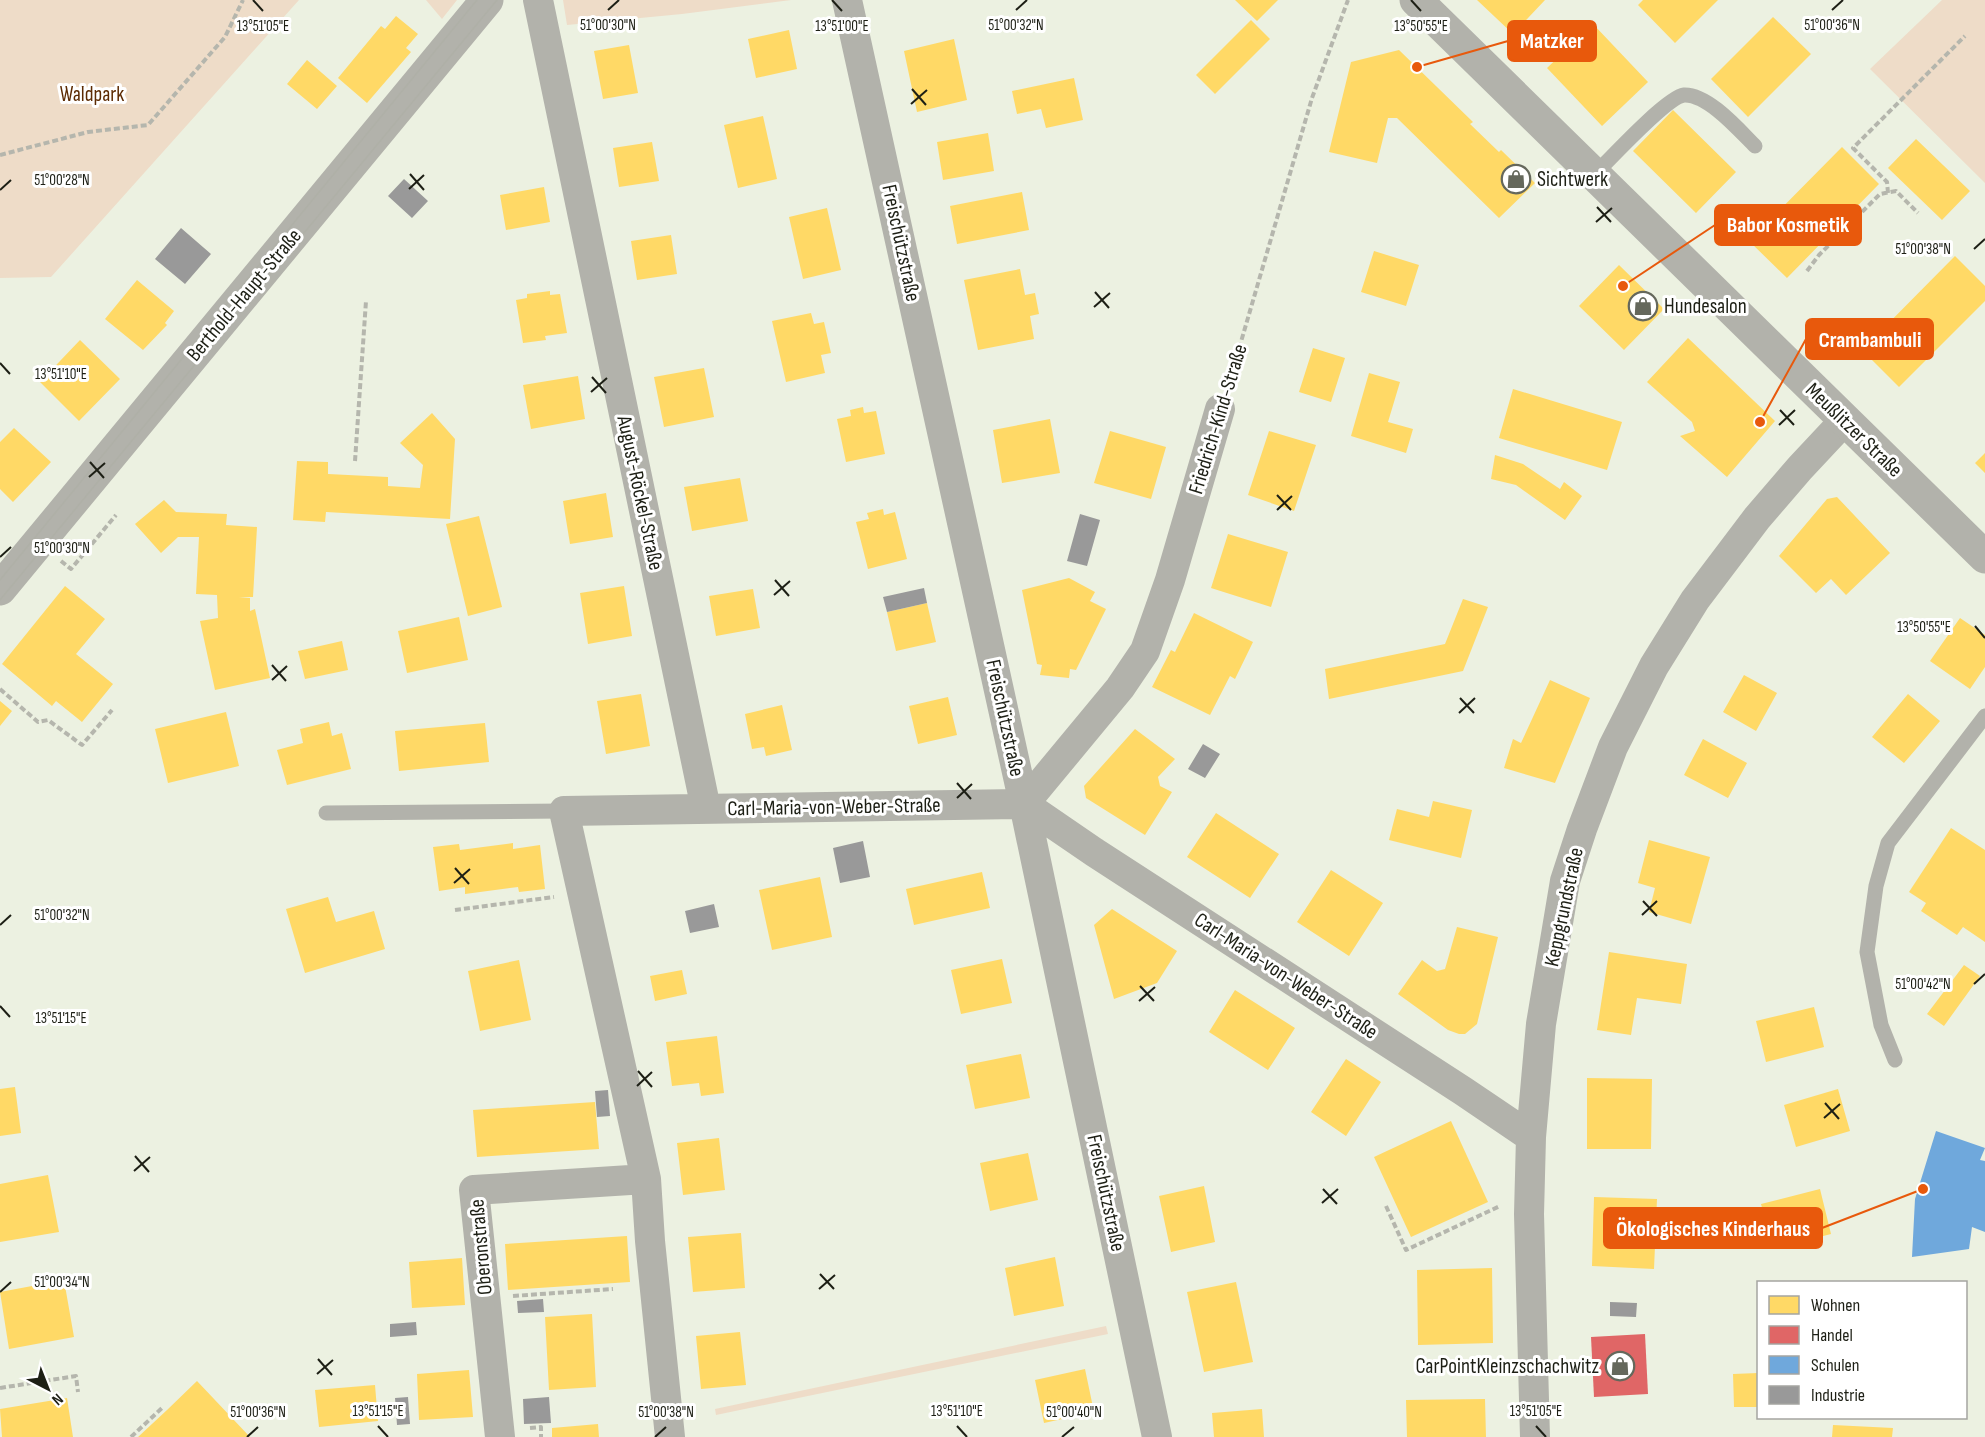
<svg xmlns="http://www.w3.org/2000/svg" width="1985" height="1437" font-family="'Sofia Sans Condensed',sans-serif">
<rect width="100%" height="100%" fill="#ecf1e1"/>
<path fill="#eedcc8" d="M0,0H299L51,277L0,278Z
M426,0H457L442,19Z
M563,0H791L682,14L567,25Z
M1942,0H1985V183L1870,69Z
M1106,1326L1108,1334L716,1415L715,1409Z"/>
<path fill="#ffd966" d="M1235,0H1278L1257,21Z
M1477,0H1545L1513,34Z
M1643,0H1718L1675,43L1638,5Z
M396,16L418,34L406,48L411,52L367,103L338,78L381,26L385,29Z
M1773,17L1811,54L1748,117L1711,79Z
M1251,20L1270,39L1215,94L1196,75Z
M1593,24L1648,82L1602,126L1547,68Z
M789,30L797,69L756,78L748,39Z
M954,39L967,100L917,112L904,51Z
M629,45L638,93L603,99L594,51Z
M1399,50L1473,122L1470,124L1499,152L1501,150L1535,183L1499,218L1397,118H1388L1377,163L1329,152L1351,62Z
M307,60L337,86L317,109L287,84Z
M1074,78L1083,120L1046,128L1041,109L1017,114L1012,91Z
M1673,110L1736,172L1696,213L1633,151Z
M763,116L777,179L738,188L724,125Z
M988,133L994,171L943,180L937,142Z
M1916,139L1970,191L1942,220L1888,168Z
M652,142L659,181L619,187L613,148Z
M1842,147L1879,184L1787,278L1749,241Z
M544,187L550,222L506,230L500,195Z
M1022,192L1029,230L957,244L950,206Z
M827,208L841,270L803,279L789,217Z
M671,235L677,274L637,280L631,241Z
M1374,251L1419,265L1406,306L1361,292Z
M1955,256L1985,286V301L1899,387L1862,350Z
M1619,265L1664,309L1624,350L1579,306Z
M1020,269L1025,295L1035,293L1039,314L1030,316L1034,339L978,350L964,280Z
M137,280L174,311L165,323L167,325L143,350L105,319Z
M550,291V295L560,294L567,333L545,336L546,340L523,343L516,300L527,298V294Z
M811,313L814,324L824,322L831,353L821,355L825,373L786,382L772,321Z
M1688,338L1775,421L1727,477L1680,436L1695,431L1692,422L1647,382Z
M80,340L120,379L79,421L40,382Z
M1313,348L1345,358L1331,402L1299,392Z
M704,368L714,417L664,427L654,377Z
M1369,373L1400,382L1388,422L1413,429L1406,453L1351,436Z
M578,376L585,419L531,429L523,385Z
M1513,389L1622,422L1607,470L1499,438Z
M863,407L864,413L876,411L885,454L846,462L837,419L851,416L850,410Z
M432,413L455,439L450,519L326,512L325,522L293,520L297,461L328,462V474L388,477V486L420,488L423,465L400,443Z
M1050,419L1060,473L1002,483L993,430Z
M14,428L51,462L13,502L0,489V442Z
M1110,431L1166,447L1151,499L1094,483Z
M1269,431L1316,445L1294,511L1248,495Z
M1985,453V473L1975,463Z
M1495,455L1523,464L1560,489L1564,482L1582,496L1565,520L1516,485L1491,479Z
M740,478L748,521L692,531L684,487Z
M606,493L613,537L570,544L563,501Z
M1837,497L1890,553L1846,595L1831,579L1816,593L1779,556L1827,499Z
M164,500L176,512L227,514L226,525L257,527L253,597H239L250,598V611L255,609L270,678L215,690L200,621L218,618L217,595L196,594L199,537H178L161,553L135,524Z
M883,509L884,515L895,512L907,559L868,569L856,522L869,519L867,513Z
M479,516L502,607L468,616L446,524Z
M1228,534L1288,552L1271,607L1211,588Z
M1069,578L1095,592L1090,601L1106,609L1076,670L1070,669L1069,678L1040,675L1042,665L1037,664L1022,590Z
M65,586L105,619L76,654L113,684L82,722L56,701L52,706L2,664Z
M624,586L632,636L588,644L580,593Z
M753,589L760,628L716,636L709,596Z
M1463,599L1488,607L1463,671L1329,699L1325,669L1445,644Z
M927,603L936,642L896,651L887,612Z
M1194,613L1253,642L1235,679L1230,676L1210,715L1152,687L1171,650L1175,652Z
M459,617L468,660L407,673L398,631Z
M1960,618L1985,635V667L1970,689L1930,661Z
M342,641L348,670L305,679L298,651Z
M1744,675L1777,693L1756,731L1723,712Z
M1550,680L1590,698L1555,783L1504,768L1513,739L1521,743Z
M641,694L650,746L606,754L597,701Z
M1908,694L1940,721L1904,763L1872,737Z
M948,697L957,735L918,744L909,706Z
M0,701L12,711L0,726Z
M782,705L792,750L766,756L764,747L752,749L745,714Z
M226,712L239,766L168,783L155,729Z
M329,722L332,736L342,733L351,769L287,785L277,750L303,743L300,729Z
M485,723L489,762L399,771L395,731Z
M1135,729L1175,759L1158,777L1160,786L1172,792L1145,835L1086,798L1084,786Z
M1703,739L1747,763L1728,798L1684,775Z
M1433,801L1472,810L1461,858L1389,840L1397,809L1429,817Z
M1216,813L1279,854L1250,898L1187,857Z
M1951,828L1985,850V942L1963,927L1957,935L1921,911L1926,903L1909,892Z
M1649,840L1710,857L1691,924L1649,912L1655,888L1638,883Z
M513,843V849L540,845L545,889L519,892L518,887L465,894V887L439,891L433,847L459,844L460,850Z
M1331,870L1383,903L1349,956L1297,922Z
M982,872L990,908L914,925L906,889Z
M820,877L832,937L772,950L759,890Z
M328,897L336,922L374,911L385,949L305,973L286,909Z
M1112,909L1177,951L1157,983L1114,999L1094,925Z
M1457,927L1498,937L1477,1024L1465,1034H1459L1448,1030L1398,994L1422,960L1437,971L1445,969Z
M1609,952L1687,964L1681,1004L1637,998L1631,1035L1597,1030Z
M1002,959L1012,1003L961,1014L951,970Z
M519,960L531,1020L480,1031L468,971Z
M1964,965L1980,976L1944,1026L1927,1014Z
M682,970L687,994L655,1001L650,976Z
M1235,990L1295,1028L1268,1070L1209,1032Z
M1814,1007L1824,1047L1766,1062L1756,1021Z
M717,1036L724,1093L701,1096L699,1083L672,1086L666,1042Z
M1021,1054L1030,1098L975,1109L966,1065Z
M1346,1059L1381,1082L1346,1136L1311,1112Z
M1587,1078L1652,1079L1651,1149H1587Z
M15,1087L21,1133L0,1136V1089Z
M1838,1089L1850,1131L1796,1147L1784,1105Z
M595,1102L599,1149L477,1157L473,1110Z
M1451,1121L1488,1202L1411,1237L1374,1157Z
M719,1138L725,1190L683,1195L677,1143Z
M1028,1153L1038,1200L990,1211L980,1163Z
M48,1175L59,1232L0,1242V1184Z
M1204,1186L1215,1242L1171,1252L1159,1196Z
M1820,1189L1831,1234L1773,1249L1761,1204Z
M1594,1197L1657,1199L1654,1269L1592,1266Z
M741,1233L745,1288L693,1292L688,1237Z
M627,1236L630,1282L508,1290L505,1244Z
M1055,1257L1064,1306L1014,1316L1005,1268Z
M462,1258L465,1305L412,1308L409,1262Z
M1492,1268L1493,1343L1418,1345L1417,1270Z
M64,1280L74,1337L9,1349L0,1292Z
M1236,1282L1253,1362L1204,1372L1187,1292Z
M592,1314L596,1387L549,1390L545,1317Z
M740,1332L746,1385L701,1389L696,1336Z
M1085,1369L1094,1412L1044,1423L1035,1380Z
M469,1370L473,1417L419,1420L417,1374Z
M1758,1373V1407H1734L1733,1374Z
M197,1381L250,1437H138L167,1410Z
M375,1385L378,1421L319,1427L315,1390Z
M67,1398L73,1437H2L0,1409Z
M1485,1399L1486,1437H1407L1406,1400Z
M1262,1409L1264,1437H1214L1212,1413Z
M598,1424L599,1437H552V1428Z
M1833,1425L1893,1428L1892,1437H1832Z"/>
<path fill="#e06666" d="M1645,1334L1648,1394L1594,1397L1591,1337Z"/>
<path fill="#6fa8dc" d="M1936,1131L1985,1148L1980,1160L1985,1161V1232L1972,1227L1969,1249L1912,1257L1915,1199Z"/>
<path fill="#999" d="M404,179L428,201L412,218L388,196Z
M181,228L211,254L185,284L155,259Z
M1080,514L1100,520L1087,566L1067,561Z
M924,588L927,603L887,612L883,597Z
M1203,744L1220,754L1205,778L1188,769Z
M863,841L870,877L840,883L833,848Z
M714,904L719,927L690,933L685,911Z
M608,1090L610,1116L597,1117L595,1091Z
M543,1299L544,1312L518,1313L517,1301Z
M1610,1302L1637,1303L1636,1317L1610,1316Z
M416,1322L417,1335L390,1337V1324Z
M408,1397L410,1424L397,1425L395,1398Z
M549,1397L551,1423L524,1424L523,1399Z"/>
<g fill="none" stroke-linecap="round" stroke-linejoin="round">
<path stroke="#b5b6ad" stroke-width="4" stroke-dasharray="6 3" stroke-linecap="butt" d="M0,155L88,132L148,125L225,37L243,0
M1888,193L1887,182L1853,148L1965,36
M1807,271L1819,255L1880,194L1896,191L1918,213
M1229,383L1312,98L1348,0
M355,461L366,301
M61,561L71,569L116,515
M0,689L38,722L48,720L82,745L112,710
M455,910L554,897
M1386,1206L1406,1250L1500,1206
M513,1296L613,1289
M0,1388L76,1376L78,1392
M530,1428L541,1427V1437
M131,1437L162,1408"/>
<path stroke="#b2b2ab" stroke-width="15" d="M1594,175C1609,160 1667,97 1684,95C1708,94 1739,130 1755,146
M326,813L564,811
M1895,1060L1881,1025L1867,952L1876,886L1888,843L1985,716"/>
<path stroke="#b2b2ab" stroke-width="30" d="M538,0L706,809
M847,0L1024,804L1157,1437
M1024,804L1120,688L1145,651L1170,580L1220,409
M500,1437L474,1190L646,1179
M670,1437L650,1241L646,1179L564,811L1024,804L1094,852L1463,1091L1531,1137
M1535,1437L1529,1214L1531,1137L1541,1024L1565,881L1582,829L1613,747L1654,666L1695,600L1757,518L1800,468L1844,421"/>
<path stroke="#b2b2ab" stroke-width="33" d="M1416,0L1985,557
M0,589L487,0"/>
<path stroke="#afb0a7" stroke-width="1.5" d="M0,580L477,0
M0,600L497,0"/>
</g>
<path fill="none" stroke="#1d1f15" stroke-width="2" d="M253,0L263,11M832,0L842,11M1411,0L1421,11M608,10L619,0M1016,10L1027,0M1832,10L1843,0M912,89L926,105M911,104L927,90M410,174L424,190M409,189L424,175M0,190L11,180M1597,207L1611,222M1596,222L1612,208M1974,249L1985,239M1095,292L1109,308M1094,307L1110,293M0,363L10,374M592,377L606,393M591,392L607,378M1780,410L1794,425M1779,425L1795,410M90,462L104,478M89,477L105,463M1277,495L1291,510M1277,510L1292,496M0,557L11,547M775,580L789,596M774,595L790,581M1975,626L1985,638M272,665L286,681M272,680L287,666M1460,698L1474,713M1459,713L1475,698M957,783L971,799M957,798L972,784M455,868L469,884M454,883L470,869M1643,901L1657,916M1642,915L1657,901M0,925L11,915M1974,984L1985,974M1140,986L1154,1001M1139,1001L1155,987M0,1006L10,1017M638,1071L652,1087M637,1086L652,1072M1825,1103L1839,1119M1824,1118L1840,1104M135,1156L149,1172M134,1171L150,1157M1323,1189L1337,1204M1322,1203L1338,1189M820,1274L834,1289M819,1289L835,1275M0,1292L11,1282M318,1359L332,1375M317,1374L333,1360M378,1426L388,1437M957,1426L967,1437M1536,1426L1546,1437M247,1437L258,1427M655,1437L666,1427M1062,1437L1074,1427"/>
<defs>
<g id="shop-ring" transform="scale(1.5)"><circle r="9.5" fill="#fff" stroke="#65685c" stroke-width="1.5"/><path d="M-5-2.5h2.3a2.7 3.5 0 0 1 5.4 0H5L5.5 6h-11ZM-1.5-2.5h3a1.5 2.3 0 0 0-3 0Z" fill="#65685c"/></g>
</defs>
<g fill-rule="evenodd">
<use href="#shop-ring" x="1516" y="179"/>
<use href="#shop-ring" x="1643" y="306"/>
<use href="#shop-ring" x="1620" y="1366"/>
</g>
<g text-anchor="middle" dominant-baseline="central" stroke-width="6" stroke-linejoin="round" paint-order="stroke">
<g font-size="21" fill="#5c2b03" stroke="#fff">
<text x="92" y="94">Waldpark</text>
</g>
<g font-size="21" fill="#1d1f15" stroke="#fff" text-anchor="start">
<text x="1537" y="179">Sichtwerk</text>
<text x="1664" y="306">Hundesalon</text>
<text x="1599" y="1366" text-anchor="end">CarPointKleinzschachwitz</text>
</g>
<g font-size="21" fill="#1d1f15" stroke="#fff">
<text transform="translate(901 243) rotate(78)">Freischützstraße</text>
<text transform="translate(244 295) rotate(-50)">Berthold-Haupt-Straße</text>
<text transform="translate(1218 419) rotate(-73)">Friedrich-Kind-Straße</text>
<text transform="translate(1854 430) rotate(44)">Meußlitzer Straße</text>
<text transform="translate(640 493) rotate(78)">August-Röckel-Straße</text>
<text transform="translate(1005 718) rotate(78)">Freischützstraße</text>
<text transform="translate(834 807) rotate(-1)">Carl-Maria-von-Weber-Straße</text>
<text transform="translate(1564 907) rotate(-78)">Keppgrundstraße</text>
<text transform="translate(1286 976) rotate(33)">Carl-Maria-von-Weber-Straße</text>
<text transform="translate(1106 1193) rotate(78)">Freischützstraße</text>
<text transform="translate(481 1247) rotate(-95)">Oberonstraße</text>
</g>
</g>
<g font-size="15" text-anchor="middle" fill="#1d1f15" stroke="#fff" stroke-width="6" stroke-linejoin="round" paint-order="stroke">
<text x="608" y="30">51°00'30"N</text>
<text x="1016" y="30">51°00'32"N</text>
<text x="1832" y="30">51°00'36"N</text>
<text x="263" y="31">13°51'05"E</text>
<text x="842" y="31">13°51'00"E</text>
<text x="1421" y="31">13°50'55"E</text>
<text x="62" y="185">51°00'28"N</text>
<text x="1923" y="254">51°00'38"N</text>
<text x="61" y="379">13°51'10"E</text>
<text x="62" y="553">51°00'30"N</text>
<text x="1924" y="632">13°50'55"E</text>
<text x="62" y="920">51°00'32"N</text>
<text x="1923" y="989">51°00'42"N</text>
<text x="61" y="1023">13°51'15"E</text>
<text x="62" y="1287">51°00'34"N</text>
<text x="378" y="1416">13°51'15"E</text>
<text x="957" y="1416">13°51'10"E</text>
<text x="1536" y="1416">13°51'05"E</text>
<text x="258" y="1417">51°00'36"N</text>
<text x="666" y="1417">51°00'38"N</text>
<text x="1074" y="1417">51°00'40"N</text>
</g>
<path fill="none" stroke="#e8590c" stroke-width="2" d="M1417 67L1508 41M1623 286L1715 225M1760 422L1806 339M1923 1189L1822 1228"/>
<g fill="#e8590c" stroke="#fff" stroke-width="2">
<circle cx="1417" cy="67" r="6"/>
<circle cx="1623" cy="286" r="6"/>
<circle cx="1760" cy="422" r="6"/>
<circle cx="1923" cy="1189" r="6"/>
</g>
<g fill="#e8590c" stroke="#e8590c" stroke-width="2">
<rect x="1508" y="21" width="88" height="40" rx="6"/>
<rect x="1715" y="205" width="146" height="40" rx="6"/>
<rect x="1806" y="319" width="127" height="40" rx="6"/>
<rect x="1604" y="1208" width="218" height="40" rx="6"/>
</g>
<g font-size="22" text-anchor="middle" font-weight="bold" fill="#fff">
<text x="1552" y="48">Matzker</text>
<text x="1788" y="232">Babor Kosmetik</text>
<text x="1870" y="347">Crambambuli</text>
<text x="1713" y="1236">Ökologisches Kinderhaus</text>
</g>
<rect x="1757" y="1281" width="210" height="138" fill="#ffffff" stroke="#a5a5a1" stroke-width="1.5"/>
<rect x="1769" y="1296" width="30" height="18" fill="#ffd966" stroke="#a5a5a1" stroke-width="1.5"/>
<text x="1811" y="1311" font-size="18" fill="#1d1f15">Wohnen</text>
<rect x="1769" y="1326" width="30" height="18" fill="#e06666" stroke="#a5a5a1" stroke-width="1.5"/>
<text x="1811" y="1341" font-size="18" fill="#1d1f15">Handel</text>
<rect x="1769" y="1356" width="30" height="18" fill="#6fa8dc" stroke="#a5a5a1" stroke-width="1.5"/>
<text x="1811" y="1371" font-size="18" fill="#1d1f15">Schulen</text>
<rect x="1769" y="1386" width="30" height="18" fill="#999999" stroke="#a5a5a1" stroke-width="1.5"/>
<text x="1811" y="1401" font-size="18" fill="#1d1f15">Industrie</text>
<g transform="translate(48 1389) rotate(138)" stroke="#ffffff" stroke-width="4.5" paint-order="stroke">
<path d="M0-4.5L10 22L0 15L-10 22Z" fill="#1d1f15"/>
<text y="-9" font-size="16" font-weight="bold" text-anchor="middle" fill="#1d1f15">N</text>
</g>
</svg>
